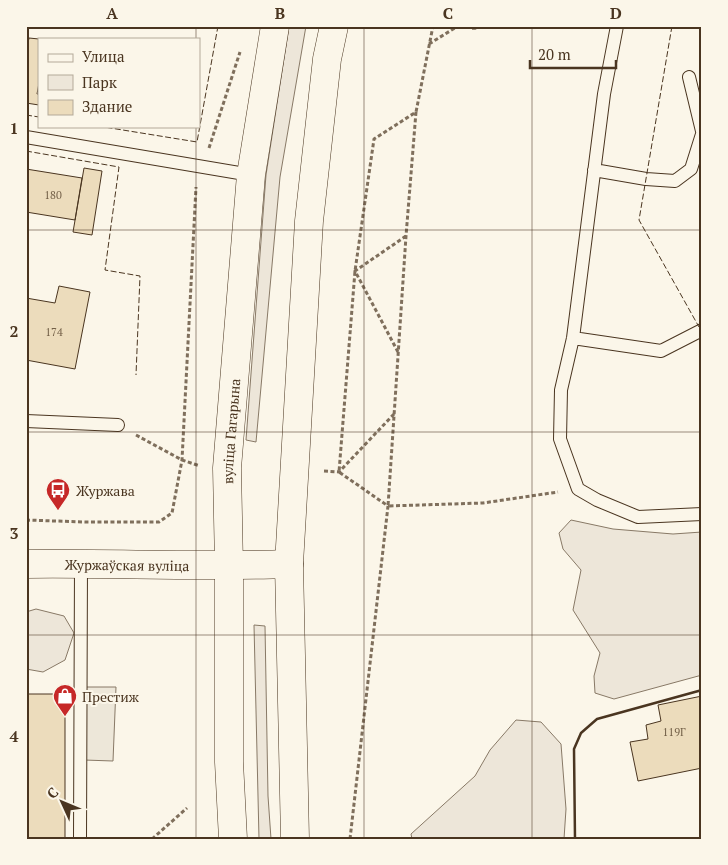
<svg xmlns="http://www.w3.org/2000/svg" width="728" height="865" font-family="'PT Serif',serif">
<rect width="100%" height="100%" fill="#fbf6e9"/>
<path fill="#ede6d9" stroke="#887966" d="M289,26H306L280,177L256,442L246,440L266,175Z
M571,520L613,529L673,534L702,532V675L614,699L595,693L594,676L600,653L573,610L581,570L563,549L559,533Z
M36,609L64,616L74,633L65,660L43,672L26,669V612Z
M254,625L265,626L268,796L271,839H259Z
M516,720L541,722L561,744L566,809L564,839H412L411,834L475,776L490,750Z"/>
<path fill="#ede7d9" stroke="#887966" d="M86,687H116L113,761L84,760Z"/>
<path fill="#ecdcbc" stroke="#4a3520" d="M29,38L39,39V83L37,94H39V105L26,103V53Z
M84,168L102,171L92,235L73,232Z
M26,169L82,178L75,220L26,212Z
M59,286L90,292L75,369L26,360V298L55,303Z
M26,694H65V839H26Z
M702,696V768L638,781L630,742L648,739L646,725L661,721L658,705Z"/>
<g fill="none" stroke-linecap="round" stroke-linejoin="round">
<g stroke="#4a3520" stroke-width="14">
<path id="lane" d="M617,26L604,94L573,338L561,390L560,439L578,489L597,500L638,517L702,514
M689,77L702,131
M26,137L251,175
M594,170L646,179L675,181L691,169L702,134
M573,338L661,351L702,330
M26,421L118,425
M80,839L81,564"/>
</g>
<g stroke="#4a3520" stroke-width="29">
<g id="secondary">
<path id="s1" d="M26,564C114,563 201,567 289,564"/>
</g>
</g>
<g stroke="#4a3520" stroke-width="29">
<g id="primary">
<path id="s2" d="M233,839L229,762V566L227,468L251,175L275,26"/>
<path d="M295,839L289,564L309,221L327,59L334,26"/>
</g>
</g>
<path stroke="#7f6f5c" stroke-width="3" stroke-dasharray="4 2.5" stroke-linecap="butt" d="M466,26C471,29 477,29 481,26
M429,44L458,26
M416,112L406,236L388,506L483,503L558,492
M209,148L240,52
M398,352L355,271L406,236
M136,435L182,460L200,466
M324,471L339,472L394,414
M26,520L85,522H159L172,513L182,460L196,187
M152,839L187,808
M350,839L388,506L339,472L355,271L374,139L416,112L433,26"/>
<use href="#lane" stroke="#fbf6e9" stroke-width="12"/>
<use href="#secondary" stroke="#fbf6e9" stroke-width="28"/>
<use href="#primary" stroke="#fbf6e9" stroke-width="28"/>
<path stroke="#4a3520" stroke-width="1" stroke-dasharray="6 2.5" stroke-linecap="butt" d="M672,26L639,220L699,327
M26,115L39,117
M98,126L197,142L218,26
M26,151L119,167L105,270L140,276L136,375"/>
<path stroke="#4a3520" stroke-width="2.5" d="M575,839L574,749L581,733L597,719L702,690"/>
</g>
<path fill="none" stroke="#4a3520" stroke-width="1" stroke-opacity="0.55" d="M196,26V39M364,26V839M532,26V839M196,126V839M26,230H702M26,432H702M26,635H702"/>
<defs>
<g id="bus-pin" transform="scale(1.25)"><path d="M0 17L-7.5 6A9.5 9.5 0 1 1 7.5 6Z" fill="#c62828" stroke="#fbf6e9"/><path d="M-5-6H5V4H4V6H2V4H-2V6H-4V4H-5ZM-3.5-4V0h7V-4ZM-3.5 1.2v1.5H-2V1.2ZM2 1.2v1.5H3.5V1.2Z" fill="#fff"/></g>
<g id="shop-pin" transform="scale(1.25)"><path d="M0 17L-7.5 6A9.5 9.5 0 1 1 7.5 6Z" fill="#c62828" stroke="#fbf6e9"/><path d="M-5-2.5h2.3a2.7 3.5 0 0 1 5.4 0H5L5.5 6h-11ZM-1.5-2.5h3a1.5 2.3 0 0 0-3 0Z" fill="#fff"/></g>
</defs>
<g fill-rule="evenodd">
<use href="#bus-pin" x="58" y="490"/>
<use href="#shop-pin" x="65" y="696"/>
</g>
<g text-anchor="middle" dominant-baseline="central" stroke-width="4" stroke-linejoin="round" paint-order="stroke">
<g font-size="11" fill="#725f47">
<text x="53" y="195">180</text>
<text x="54" y="332">174</text>
<text x="674" y="732">119Г</text>
</g>
<g font-size="14" fill="#4a3520" stroke="#fbf6e9">
<text stroke="none"><textPath href="#s2" startOffset="408">вуліца Гагарына</textPath></text>
<text stroke="none"><textPath href="#s1" startOffset="101">Журжаўская вуліца</textPath></text>
</g>
<g font-size="14" fill="#4a3520" stroke="#fbf6e9" text-anchor="start">
<text x="76" y="490">Журжава</text>
<text x="82" y="696">Престиж</text>
</g>
</g>
<rect width="728" height="865" fill="none" stroke="#fbf6e9" stroke-width="55"/>
<rect x="38" y="38" width="162" height="90" fill="#fbf6e9" stroke="#b4a999"/>
<rect x="48" y="54" width="25" height="8" fill="#fbf6e9" stroke="#b4a999"/>
<text x="82" y="62" font-size="15" fill="#4a3520">Улица</text>
<rect x="48" y="75" width="25" height="15" fill="#ede6d9" stroke="#b4a999"/>
<text x="82" y="88" font-size="15" fill="#4a3520">Парк</text>
<rect x="48" y="100" width="25" height="15" fill="#ecdcbc" stroke="#b4a999"/>
<text x="82" y="112" font-size="15" fill="#4a3520">Здание</text>
<g transform="translate(62 802) rotate(314)" stroke="#fbf6e9" stroke-width="4" paint-order="stroke">
<path d="M0-4L9 19L0 12L-9 19Z" fill="#4a3520"/>
<text y="-8" font-size="14" font-weight="bold" text-anchor="middle" fill="#4a3520">С</text>
</g>
<path d="M530 60v8h86v-8" fill="none" stroke="#4a3520" stroke-width="2.5"/>
<text x="538" y="60" font-size="15" fill="#4a3520" stroke="#fbf6e9" stroke-width="4" paint-order="stroke">20 m</text>
<rect x="28" y="28" width="672" height="810" fill="none" stroke="#4a3520" stroke-width="2"/>
<g font-size="16" text-anchor="middle" font-weight="bold" fill="#4a3520">
<text x="112" y="19">A</text>
<text x="280" y="19">B</text>
<text x="448" y="19">C</text>
<text x="616" y="19">D</text>
<text x="14" y="134">1</text>
<text x="14" y="337">2</text>
<text x="14" y="539">3</text>
<text x="14" y="742">4</text>
</g>
</svg>
